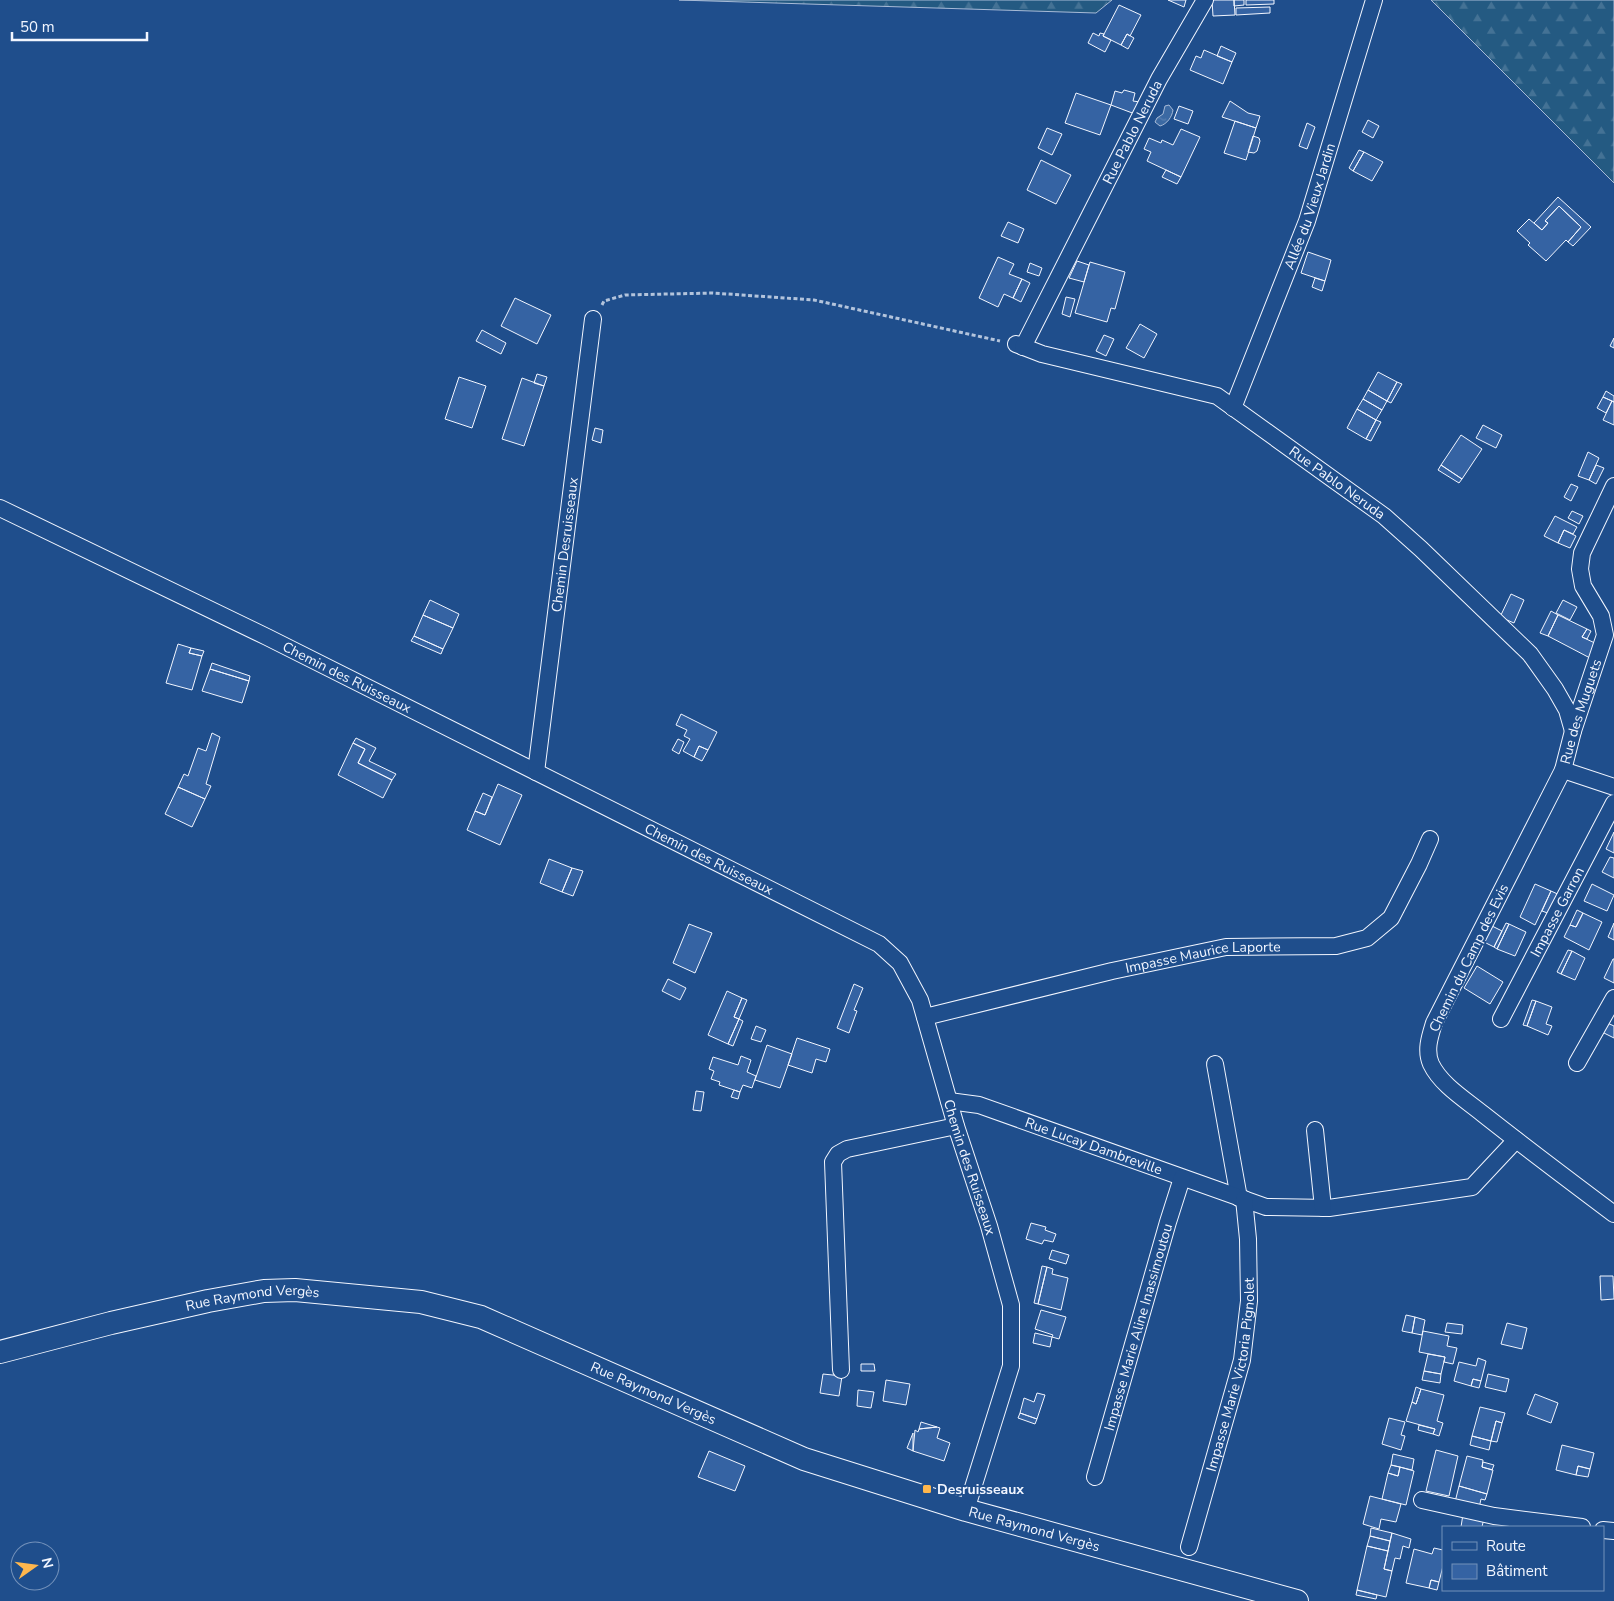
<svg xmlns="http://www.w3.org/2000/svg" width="1614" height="1601" font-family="'Nunito Sans',sans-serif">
<defs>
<pattern id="forest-firs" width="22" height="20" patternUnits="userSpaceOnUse" patternTransform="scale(1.25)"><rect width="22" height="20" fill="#245a82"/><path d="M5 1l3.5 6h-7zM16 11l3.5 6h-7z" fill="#447295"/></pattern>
<pattern id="water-ripples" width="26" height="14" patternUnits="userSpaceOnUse" patternTransform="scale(1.25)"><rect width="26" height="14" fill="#3b69a3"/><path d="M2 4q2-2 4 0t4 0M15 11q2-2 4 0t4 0" fill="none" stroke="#587fb1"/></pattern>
</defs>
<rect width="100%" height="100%" fill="#1f4e8c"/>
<path fill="url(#forest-firs)" stroke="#a8bbd7" d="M679,0H1112L1096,13Z
M1431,0H1614V183Z"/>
<path fill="url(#water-ripples)" stroke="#a8bbd7" d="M1169,105L1173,110C1172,117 1167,124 1160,126L1155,122L1157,118L1163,114L1165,106Z"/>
<path fill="#3563a3" stroke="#f2f6ff" d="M1168,0H1186L1184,7Z
M1212,0H1234L1235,15L1213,16Z
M1234,0H1244V5L1234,6Z
M1246,0H1274V4L1246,5Z
M1119,5L1141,15L1130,36L1127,34L1121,45L1103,36Z
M1270,7V13L1236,15V8Z
M1093,33L1099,36L1100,33L1104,34L1103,36L1111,40L1105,52L1088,43Z
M1127,34L1134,38L1128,49L1121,45Z
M1221,46L1236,53L1232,62L1217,56Z
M1204,50L1232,62L1223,84L1190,70L1196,56L1201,58Z
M1124,90L1135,93L1133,101L1140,102L1135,114L1111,105L1115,91L1122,93Z
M1076,93L1111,105L1100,135L1065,123Z
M1230,101L1248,113L1260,116L1256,128L1222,117Z
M1179,106L1193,111L1188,124L1174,119Z
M1368,120L1379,126L1373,138L1362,132Z
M1235,121L1256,128L1246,160L1224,153Z
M1307,123L1315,127L1307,149L1299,146Z
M1047,128L1062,134L1052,155L1038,148Z
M1181,129L1200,137L1181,177L1147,161L1151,152L1144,149L1149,138L1161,143L1162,140L1173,145Z
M1253,136L1259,138L1260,141L1257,151L1254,153L1248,152Z
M1359,150L1364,152L1353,171L1349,168Z
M1364,152L1383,162L1372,181L1353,171Z
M1041,160L1071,175L1056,204L1027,190Z
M1166,170L1181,177L1177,184L1162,177Z
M1558,197L1591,227L1573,246L1568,242L1581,227L1559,206L1545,221L1548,223L1542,230L1534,223Z
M1559,206L1581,227L1568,242L1566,240L1546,261L1528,245L1530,243L1517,231L1529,219L1542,230L1548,223L1545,221Z
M1008,222L1024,229L1018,243L1001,236Z
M1308,252L1331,260L1325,281L1301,273Z
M998,257L1014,264L1009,274L1022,279L1013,298L1004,294L998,307L979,298Z
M1077,261L1089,265L1084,282L1069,278Z
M1090,262L1125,272L1115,309L1111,308L1107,322L1075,313Z
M1030,263L1042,268L1039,276L1027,272Z
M1315,278L1325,281L1322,291L1312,287Z
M1022,279L1030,283L1021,302L1013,298Z
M1066,297L1075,299L1070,317L1062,314Z
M515,298L551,315L537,344L501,326Z
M1140,324L1157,334L1144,358L1126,348Z
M482,330L506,343L501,354L476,341Z
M1104,335L1114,339L1106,356L1096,351Z
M1614,338V348L1610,346Z
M1378,372L1397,382L1387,401L1368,390Z
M537,374L547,377L544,386L534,383Z
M459,377L486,386L472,428L445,419Z
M522,378L544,386L524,446L502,439Z
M1397,382L1402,384L1391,403L1387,401Z
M1368,390L1387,401L1382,410L1363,399Z
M1606,391L1614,396V402L1603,397Z
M1603,397L1612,401L1606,413L1597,408Z
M1363,399L1382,410L1376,420L1357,409Z
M1612,401L1614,402V425L1603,420Z
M1357,409L1376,420L1366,439L1347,428Z
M1376,420L1381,422L1371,441L1366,439Z
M1483,425L1502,435L1496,448L1476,438Z
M595,428L603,430L601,443L592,440Z
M1461,435L1482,449L1462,479L1441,465Z
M1588,452L1599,458L1589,480L1578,476Z
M1441,465L1462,479L1459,483L1438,470Z
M1596,465L1604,468L1596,484L1589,480Z
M1571,484L1578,487L1571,501L1564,497Z
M1572,511L1583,516L1579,524L1568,518Z
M1555,516L1577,527L1573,534L1564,530L1558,543L1544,536Z
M1564,530L1576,536L1570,548L1558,543Z
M1511,594L1524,600L1514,623L1500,617Z
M430,600L459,614L453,628L423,615Z
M1563,600L1577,607L1570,620L1556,613Z
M1551,611L1558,615L1548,636L1540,633Z
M423,615L453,628L443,649L414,636Z
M1558,615L1587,629L1582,637L1597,644L1590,658L1548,636Z
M1587,629L1591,631L1587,639L1582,637Z
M414,636L443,649L441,654L411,641Z
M178,644L191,648L189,653L202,656L192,690L166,683Z
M191,648L204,651L202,656L189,653Z
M212,663L250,676L249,681L210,669Z
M210,669L249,681L242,703L202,691Z
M681,714L717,732L708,750L699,746L694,757L683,751L690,739L684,736L687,730L676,725Z
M212,733L220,737L206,784L211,786L205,799L178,787L184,774L188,776L198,748L206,751Z
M356,738L376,748L369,761L396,774L392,780L358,763L365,749L353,743Z
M678,739L684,742L679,754L672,750Z
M353,743L365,749L358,763L392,780L383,798L338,775Z
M699,746L708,750L702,761L694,757Z
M498,784L522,795L500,845L467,830L475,811L485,815Z
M178,787L205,799L192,827L165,814Z
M483,793L492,797L485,815L475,811Z
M1614,832V853L1606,849Z
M1610,857L1614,858V878L1602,872Z
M549,859L572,868L562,892L540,883Z
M572,868L583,871L573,896L562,892Z
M1535,884L1551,891L1535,925L1520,917Z
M1592,884L1614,895L1607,911L1584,901Z
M1551,891L1562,896L1553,915L1542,911Z
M1577,910L1583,913L1576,927L1570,925Z
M1583,913L1602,922L1589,950L1564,937L1570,925L1576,927Z
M1486,923L1502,931L1494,947L1478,939Z
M1506,923L1509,924L1497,949L1494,947Z
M1614,923V940L1608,937Z
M689,924L712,933L695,973L673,963Z
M1509,924L1526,932L1515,956L1497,949Z
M1568,950L1572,951L1561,974L1557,972Z
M1572,951L1585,958L1575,980L1561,974Z
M1613,959H1614V983L1604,978Z
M1477,966L1503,982L1490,1004L1464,988Z
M668,979L686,988L680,1000L662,991Z
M854,984L863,988L854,1010L857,1011L849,1033L837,1028Z
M727,991L742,998L734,1017L739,1019L728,1044L708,1035Z
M742,998L747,1000L739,1019L734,1017Z
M1532,1000L1536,1001L1527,1026L1523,1025Z
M1536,1001L1552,1007L1546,1024L1552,1026L1548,1035L1527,1026Z
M739,1019L743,1021L733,1046L728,1044Z
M1603,1021L1614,1026V1038L1598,1030Z
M756,1026L766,1030L761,1042L751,1039Z
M797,1038L830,1049L826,1062L816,1059L812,1073L788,1065Z
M767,1045L792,1054L780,1088L755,1080Z
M741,1056L751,1060L747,1072L756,1076L752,1088L743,1085L740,1092L719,1085L720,1082L711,1079L714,1071L709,1069L713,1057L738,1065Z
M734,1090L740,1092L738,1099L731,1097Z
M696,1091L704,1092L701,1111L693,1110Z
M1031,1223L1046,1227L1045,1230L1056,1234L1053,1242L1044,1240L1042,1244L1026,1239Z
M1052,1250L1069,1255L1066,1264L1049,1259Z
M1042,1266L1047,1267L1038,1304L1034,1303Z
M1047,1267L1053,1269L1052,1274L1068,1278L1061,1310L1038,1304Z
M1600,1276H1613L1614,1299L1601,1300Z
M1041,1310L1066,1317L1059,1339L1052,1337L1053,1335L1035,1329Z
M1406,1315L1415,1317L1412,1333L1402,1331Z
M1415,1317L1425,1320L1422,1335L1412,1333Z
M1447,1323L1463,1325L1462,1334L1445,1332Z
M1507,1323L1527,1328L1522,1349L1501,1344Z
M1423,1331L1449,1336L1447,1346L1457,1348L1453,1364L1444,1362L1445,1357L1419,1352Z
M1035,1333L1052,1337L1050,1347L1033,1343Z
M1428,1354L1445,1357L1441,1374L1424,1371Z
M1478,1358L1486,1361L1481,1381L1473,1379L1471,1386L1454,1381L1459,1362L1476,1366Z
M861,1364H874L875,1371H861Z
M1424,1371L1441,1374L1440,1383L1422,1380Z
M823,1374L842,1376L839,1396L820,1393Z
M1488,1374L1509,1379L1506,1392L1485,1387Z
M1473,1379L1481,1381L1479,1388L1471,1386Z
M886,1380L910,1384L906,1405L883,1401Z
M1416,1387L1421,1389L1416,1404L1412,1402Z
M1421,1389L1444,1395L1437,1421L1443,1423L1439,1436L1433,1434L1435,1429L1406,1421L1412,1402L1416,1404Z
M858,1390L874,1392L871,1408L857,1406Z
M1037,1393L1045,1395L1037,1419L1020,1413L1024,1398L1034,1402Z
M1535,1394L1558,1403L1551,1423L1527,1414Z
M1480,1407L1505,1413L1502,1423L1496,1421L1491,1441L1472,1436Z
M1020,1413L1037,1419L1035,1424L1018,1418Z
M1389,1418L1405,1422L1401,1435L1405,1436L1401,1450L1382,1444Z
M1496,1421L1502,1423L1497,1442L1491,1441Z
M921,1422L937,1427L919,1429Z
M1419,1425L1435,1429L1433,1434L1418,1430Z
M937,1427L940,1428L937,1438L950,1443L944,1461L913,1451L915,1430L918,1432L919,1429Z
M913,1433V1451L907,1448Z
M1472,1436L1491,1441L1489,1450L1470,1445Z
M1562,1445L1594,1453L1590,1469L1578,1466L1576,1475L1556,1470Z
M1436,1450L1458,1456L1449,1496L1426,1491Z
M709,1451L745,1466L735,1491L698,1477Z
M1393,1454L1414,1459L1412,1470L1391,1465Z
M1467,1456L1483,1460L1482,1467L1493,1470L1487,1494L1459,1486Z
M1483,1462L1494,1465L1492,1470L1482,1467Z
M1391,1465L1400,1467L1398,1476L1388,1473Z
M1578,1466L1590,1469L1588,1477L1576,1475Z
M1400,1467L1414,1471L1406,1505L1382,1499L1388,1473L1398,1476Z
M1459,1486L1487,1494L1485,1500L1481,1499L1479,1508L1455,1502Z
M1370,1496L1401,1504L1396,1522L1381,1519L1379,1529L1363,1524Z
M1463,1514L1484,1518L1482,1527H1461Z
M1371,1528L1392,1533L1390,1541L1370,1536Z
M1392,1533L1411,1539L1409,1548L1403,1546L1400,1559L1395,1558L1392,1571L1384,1569Z
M1370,1536L1390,1541L1388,1551L1367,1546Z
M1367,1546L1388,1551L1384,1569L1392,1571L1386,1597L1357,1590Z
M1434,1548L1443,1550V1566L1439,1582L1431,1580L1429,1588L1406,1583L1414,1549L1432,1554Z
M1431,1580L1439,1582L1437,1590L1429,1588Z
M1357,1590L1377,1595L1376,1599L1356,1595Z"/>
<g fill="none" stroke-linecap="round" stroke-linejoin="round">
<g stroke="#f2f6ff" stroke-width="18">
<g id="minor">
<path id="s1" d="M1016,344L1042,354L1217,396L1384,516L1421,549L1530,654L1555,689L1567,710L1573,731"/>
<path id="s2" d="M1023,347L1159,79L1205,0"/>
<path id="s3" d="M1233,408L1307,221L1374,0"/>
<path id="s4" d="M0,508L267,637L879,944L900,963L920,1000L956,1126L989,1226L1011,1305V1366L966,1510"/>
<path id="s5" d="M1563,770L1573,731L1605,635L1601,616L1583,586L1580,569L1582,553L1614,486"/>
<path id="s6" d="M536,772L593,319"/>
<path d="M1614,787L1563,770L1434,1023C1430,1036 1425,1050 1431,1064C1441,1085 1466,1100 1483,1114C1526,1148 1570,1181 1614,1214"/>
<path id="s7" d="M925,1017L1112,971L1226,947L1336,946L1367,938L1391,918L1419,864L1430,839"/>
<path id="s8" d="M1501,1019L1614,803"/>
<path d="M1577,1063L1614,998"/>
<path d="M1215,1064L1239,1198"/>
<path id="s9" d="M949,1101L979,1105L1266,1207L1329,1208L1472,1187L1516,1140"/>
<path d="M1315,1130L1323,1208"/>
<path d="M841,1370L833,1162L838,1154L847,1149L956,1126"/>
<path id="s10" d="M1095,1477L1168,1222L1182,1178"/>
<path d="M1422,1500L1494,1516L1582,1527"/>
<path d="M1603,1530L1614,1531"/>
<path id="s11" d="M1189,1547L1242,1360L1249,1301L1248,1239L1244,1199"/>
</g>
</g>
<g stroke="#f2f6ff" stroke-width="24">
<g id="secondary">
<path id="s12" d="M0,1352L111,1323L208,1301L264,1291L295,1290L421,1302L481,1317L804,1459L966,1510L1297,1601"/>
</g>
</g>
<path stroke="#b3c4dc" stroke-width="3" stroke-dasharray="4 2.5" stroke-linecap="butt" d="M602,305L604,301L625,295L713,293L814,300L1000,341"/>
<use href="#minor" stroke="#1f4e8c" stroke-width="16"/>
<use href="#secondary" stroke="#1f4e8c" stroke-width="22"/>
</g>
<rect fill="#ffb74d" stroke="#1f4e8c" stroke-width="2" x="922" y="1484" width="10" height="10" rx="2.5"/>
<g text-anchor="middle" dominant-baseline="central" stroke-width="4" stroke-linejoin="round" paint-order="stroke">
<g font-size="14" fill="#f2f6ff" stroke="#1f4e8c">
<text stroke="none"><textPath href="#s2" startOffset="241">Rue Pablo Neruda</textPath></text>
<text stroke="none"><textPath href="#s3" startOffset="216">Allée du Vieux Jardin</textPath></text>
<text stroke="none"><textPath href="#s1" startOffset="356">Rue Pablo Neruda</textPath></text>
<text stroke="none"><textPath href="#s6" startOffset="229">Chemin Desruisseaux</textPath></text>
<text stroke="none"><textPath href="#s4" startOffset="386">Chemin des Ruisseaux</textPath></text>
<text stroke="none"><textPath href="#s5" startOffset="61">Rue des Muguets</textPath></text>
<text stroke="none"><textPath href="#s4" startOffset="791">Chemin des Ruisseaux</textPath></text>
<text stroke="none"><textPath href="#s8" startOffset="121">Impasse Garron</textPath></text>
<text stroke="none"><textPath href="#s7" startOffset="285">Impasse Maurice Laporte</textPath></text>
<text transform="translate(1469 958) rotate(-64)">Chemin du Camp des Evis</text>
<text stroke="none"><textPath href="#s9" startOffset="152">Rue Lucay Dambreville</textPath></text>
<text stroke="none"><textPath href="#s4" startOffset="1226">Chemin des Ruisseaux</textPath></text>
<text stroke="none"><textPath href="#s12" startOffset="259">Rue Raymond Vergès</textPath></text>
<text stroke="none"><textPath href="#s10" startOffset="156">Impasse Marie Aline Inassimoutou</textPath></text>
<text stroke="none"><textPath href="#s11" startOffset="178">Impasse Marie Victoria Pignolet</textPath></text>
<text stroke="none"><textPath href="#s12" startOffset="679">Rue Raymond Vergès</textPath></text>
<text stroke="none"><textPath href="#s12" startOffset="1084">Rue Raymond Vergès</textPath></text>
</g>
<g font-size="14" font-weight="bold" fill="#f2f6ff" stroke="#1f4e8c" text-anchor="start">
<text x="937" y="1489">Desruisseaux</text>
</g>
</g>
<rect x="1442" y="1526" width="162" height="65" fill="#1f4e8c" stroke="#7391ba"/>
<rect x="1452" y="1542" width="25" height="8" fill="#1f4e8c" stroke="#7391ba"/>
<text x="1486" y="1551" font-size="15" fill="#f2f6ff">Route</text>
<rect x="1452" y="1564" width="25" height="15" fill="#3563a3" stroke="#7391ba"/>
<text x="1486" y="1576" font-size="15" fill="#f2f6ff">Bâtiment</text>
<g transform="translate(35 1566) rotate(76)"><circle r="24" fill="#1f4e8c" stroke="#7391ba"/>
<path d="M0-4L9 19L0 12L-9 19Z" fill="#ffb74d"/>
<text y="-8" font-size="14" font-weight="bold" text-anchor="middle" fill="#f2f6ff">N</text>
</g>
<path d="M12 32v8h135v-8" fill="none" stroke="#f2f6ff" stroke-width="2.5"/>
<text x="20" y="32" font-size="15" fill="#f2f6ff" stroke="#1f4e8c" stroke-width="4" paint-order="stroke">50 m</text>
</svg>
